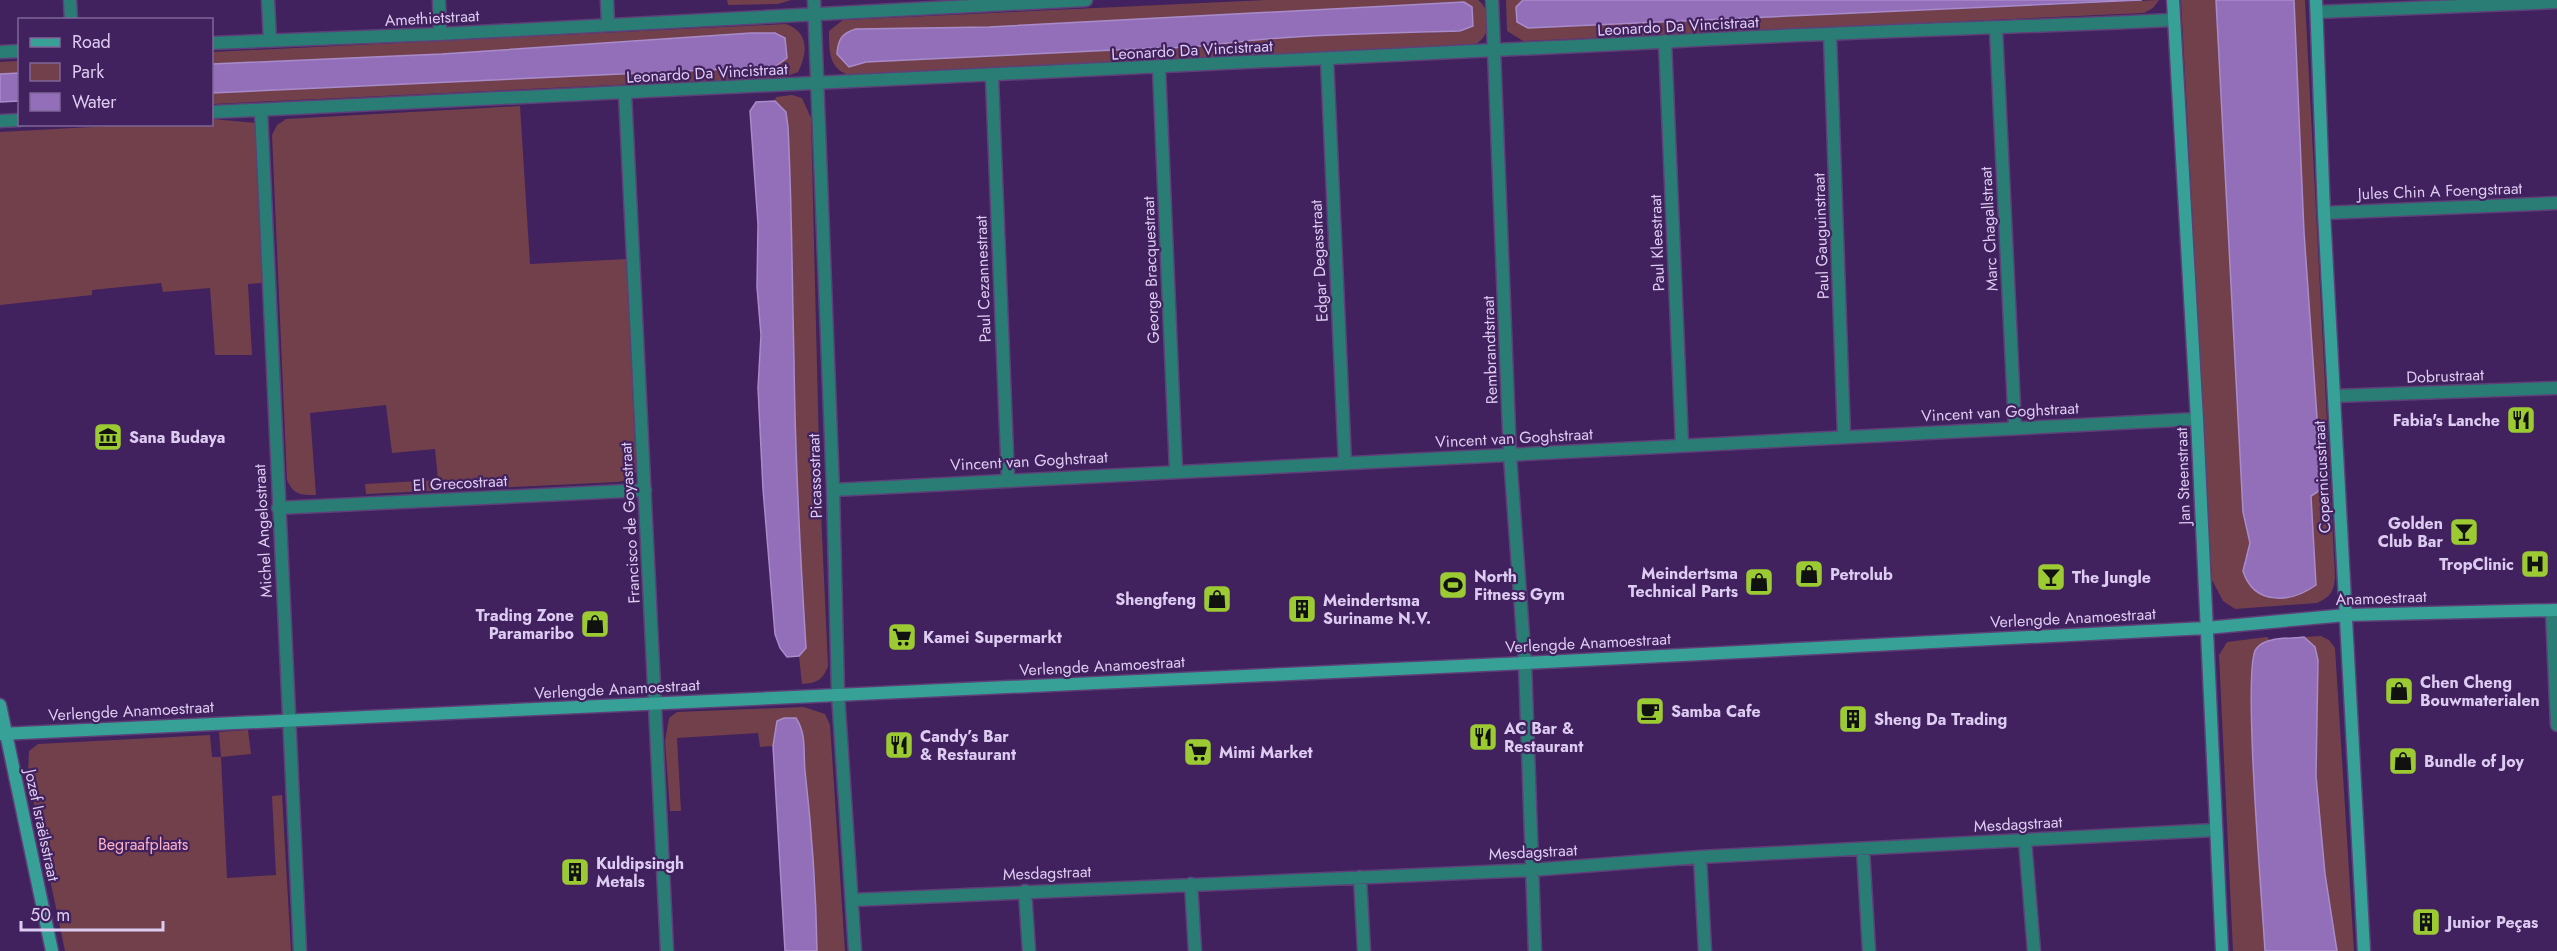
<svg xmlns="http://www.w3.org/2000/svg" width="2557" height="951" font-family="Jost,sans-serif">
<rect width="100%" height="100%" fill="#41215e"/>
<path fill="#72404b" fill-rule="evenodd" d="M727,0H791L778,4L728,5Z
M1266,0H1478C1493,12 1492,36 1474,45L853,76C829,71 829,53 829,31L843,20ZM1464,2L1473,26L1460,32C1395,33 1330,34 1266,39C1228,42 1194,49 1156,48L866,62L849,67L856,29L989,27Z
M1506,0H1523L1516,7L1528,28L2159,0L2153,8L2144,13L1523,41L1507,31Z
M2181,0H2216L2243,512C2247,529 2255,545 2244,561L2316,585L2311,496L2322,488L2304,232L2294,0H2305L2335,576C2334,591 2331,597 2317,603L2235,609L2223,601L2212,580Z
M786,24C809,32 808,53 798,72L785,77L212,104V93L776,66L785,38L775,33H751L442,54L212,64V52Z
M19,61V73L0,74V62Z
M792,95L802,98L811,118L820,491L828,666C823,680 817,683 802,684L799,656L806,648C800,552 795,456 794,360C793,282 792,205 788,127L786,112L775,101L776,97Z
M520,106L530,264L627,259L636,472L629,480L618,482L366,494L365,484L438,480L435,449L392,453L386,405L310,413L316,495C300,495 294,495 287,480L272,135L277,125L286,119Z
M213,119L256,123L262,283L248,284L252,355H215L210,288L163,292L161,283L92,290V295L0,305V132L128,125L212,124Z
M2321,636L2329,640L2335,648L2354,951H2337L2325,874L2316,776L2318,660L2315,647L2304,637Z
M2267,637L2271,641L2263,643L2252,663V744L2265,951H2233L2219,655L2227,642Z
M804,707L825,714L830,725L845,951H817C816,890 812,832 805,772C803,752 807,735 796,718L777,721L773,746L760,747L758,733L677,738L681,811H670L665,741L669,718L677,712Z
M248,730L251,754L221,757L227,878L276,875L272,796L282,795L291,951H65L28,774L29,751L38,744L210,735L212,757H221L219,732Z"/>
<path fill="#936fba" stroke="#a98bca" stroke-width="1.5" d="M1523,0H2142L1528,28L1517,22L1516,7Z
M2216,0H2294L2304,232L2322,489L2311,496L2316,585C2291,603 2254,606 2243,571L2250,543L2243,512Z
M1464,2L1472,7L1473,26L1460,31C1395,33 1330,34 1266,39C1228,42 1194,49 1156,48L866,62L849,67L837,54C838,39 842,33 856,29L989,27Z
M751,33H775L785,38L787,58L776,66L749,68L212,93V64L442,54Z
M19,73V101L0,102V74Z
M775,101L786,112L788,127C792,205 792,282 794,360C795,456 800,552 806,648L799,656L787,657L780,648L775,634L763,489L758,388L761,335L757,287L758,224L750,111L756,102Z
M2304,637L2315,647L2318,660L2316,776L2325,874L2337,951H2265C2263,911 2242,668 2256,649C2265,636 2291,639 2304,637Z
M784,718H796C807,735 803,752 805,771C812,832 816,890 817,951H785L773,746L777,721Z"/>
<g fill="none" stroke-linecap="round" stroke-linejoin="round">
<g stroke="#5d4078" stroke-width="15">
<path id="street" d="M70,0L71,20
M268,0L270,41
M439,0L440,34
M607,0L608,24
M814,0L833,490L838,694L855,951
M1492,0L1510,456L1525,663L1535,951
M2317,12L2557,2
M1996,29L2015,428
M1830,36L1844,436
M1665,41L1682,444
M212,43L440,34L1086,0
M0,52L20,51
M1327,59L1345,463
M1159,68L1176,470
M992,78L1008,479
M625,93L667,951
M261,110L300,951
M212,112C695,92 1178,69 1661,42C1832,32 2003,28 2174,20
M0,121L20,120
M2324,213L2557,203
M2334,396L2557,388
M833,490L2197,419
M278,508L645,490
M2552,611L2557,725
M2025,840L2034,951
M1863,849L1869,951
M1700,857L1705,951
M1360,877L1364,951
M1191,884L1195,951
M1025,891L1029,951
M852,900L1531,870L1700,857L2215,830"/>
</g>
<g stroke="#5d4078" stroke-width="15">
<path id="secondary" d="M2173,0L2197,419L2222,951
M2316,0L2324,213L2364,951
M0,705L52,951
M0,734L1525,663L2206,628L2346,615L2557,610"/>
</g>
<use href="#street" stroke="#2a7d75" stroke-width="12"/>
<use href="#secondary" stroke="#38a197" stroke-width="12"/>
</g>
<defs>
<g id="restaurant-square" transform="scale(1.5)"><rect x="-9" y="-9" width="18" height="18" rx="4" fill="#9cca32" stroke="#41215e"/><path d="M-5-6h1v4h1v-4h1v4h1v-4h1v5L-1.5 .5V6h-2V.5L-5-1ZM5-6V6H3V1.5H1.5Q1.5-4 5-6Z" fill="#111"/></g>
<g id="museum-square" transform="scale(1.5)"><rect x="-9" y="-9" width="18" height="18" rx="4" fill="#9cca32" stroke="#41215e"/><path d="M0-6L6-3V-2H-6V-3ZM-5-1h2V3h-2ZM-1-1h2V3h-2ZM3-1h2V3H3ZM-6 4H6V6H-6Z" fill="#111"/></g>
<g id="bar-square" transform="scale(1.5)"><rect x="-9" y="-9" width="18" height="18" rx="4" fill="#9cca32" stroke="#41215e"/><path d="M-6-5H6L.8 .8V4.5H3.5V6h-7V4.5H-.8V.8Z" fill="#111"/></g>
<g id="hospital-square" transform="scale(1.5)"><rect x="-9" y="-9" width="18" height="18" rx="4" fill="#9cca32" stroke="#41215e"/><path d="M-5-5h3v3.5h4V-5h3V5h-3V1.5h-4V5h-3Z" fill="#111"/></g>
<g id="shop-square" transform="scale(1.5)"><rect x="-9" y="-9" width="18" height="18" rx="4" fill="#9cca32" stroke="#41215e"/><path d="M-5-2.5h2.3a2.7 3.5 0 0 1 5.4 0H5L5.5 6h-11ZM-1.5-2.5h3a1.5 2.3 0 0 0-3 0Z" fill="#111"/></g>
<g id="stadium-square" transform="scale(1.5)"><rect x="-9" y="-9" width="18" height="18" rx="4" fill="#9cca32" stroke="#41215e"/><path d="M0-5a6.5 5 0 1 0 0 10a6.5 5 0 1 0 0-10ZM-3.5-1.8h7v3.6h-7Z" fill="#111"/></g>
<g id="building-square" transform="scale(1.5)"><rect x="-9" y="-9" width="18" height="18" rx="4" fill="#9cca32" stroke="#41215e"/><path d="M-4-6H4V6H1V3H-1V6H-4ZM-2.5-4.3h1.7v1.8h-1.7ZM.8-4.3h1.7v1.8H.8ZM-2.5-1h1.7V.8h-1.7ZM.8-1h1.7V.8H.8Z" fill="#111"/></g>
<g id="supermarket-square" transform="scale(1.5)"><rect x="-9" y="-9" width="18" height="18" rx="4" fill="#9cca32" stroke="#41215e"/><path d="M-6-5.5h2.5l.6 2H6L4.5 2H-2.5L-4.4-4H-6ZM-1.5 3.2a1.3 1.3 0 1 0 .1 0ZM3 3.2a1.3 1.3 0 1 0 .1 0Z" fill="#111"/></g>
<g id="cafe-square" transform="scale(1.5)"><rect x="-9" y="-9" width="18" height="18" rx="4" fill="#9cca32" stroke="#41215e"/><path d="M-5.5-4.5H6V0H3Q3 3.5 0 3.5H-2.5Q-5.5 3.5-5.5 0ZM3-3.2v2h1.7v-2ZM-6 4.5H4V6H-6Z" fill="#111"/></g>
</defs>
<g fill-rule="evenodd">
<use href="#restaurant-square" x="2521" y="420"/>
<use href="#museum-square" x="108" y="437"/>
<use href="#bar-square" x="2464" y="532"/>
<use href="#hospital-square" x="2535" y="564"/>
<use href="#shop-square" x="1809" y="574"/>
<use href="#bar-square" x="2051" y="577"/>
<use href="#shop-square" x="1759" y="582"/>
<use href="#stadium-square" x="1453" y="585"/>
<use href="#shop-square" x="1217" y="599"/>
<use href="#building-square" x="1302" y="609"/>
<use href="#shop-square" x="595" y="624"/>
<use href="#supermarket-square" x="902" y="637"/>
<use href="#shop-square" x="2399" y="691"/>
<use href="#cafe-square" x="1650" y="711"/>
<use href="#building-square" x="1853" y="719"/>
<use href="#restaurant-square" x="1483" y="737"/>
<use href="#restaurant-square" x="899" y="745"/>
<use href="#supermarket-square" x="1198" y="752"/>
<use href="#shop-square" x="2403" y="761"/>
<use href="#building-square" x="575" y="872"/>
<use href="#building-square" x="2426" y="922"/>
</g>
<g text-anchor="middle" dominant-baseline="central" stroke-width="4.5" stroke-linejoin="round" paint-order="stroke">
<g font-size="16" fill="#ddccf1" stroke="#41215e">
<text transform="translate(432 18) rotate(-3)">Amethietstraat</text>
<text transform="translate(1678 26) rotate(-3)">Leonardo Da Vincistraat</text>
<text transform="translate(1192 50) rotate(-3)">Leonardo Da Vincistraat</text>
<text transform="translate(707 73) rotate(-3)">Leonardo Da Vincistraat</text>
<text transform="translate(2440 191) rotate(-2)">Jules Chin A Foengstraat</text>
<text transform="translate(1989 229) rotate(-93)">Marc Chagallstraat</text>
<text transform="translate(1821 236) rotate(-92)">Paul Gauguinstraat</text>
<text transform="translate(1657 243) rotate(-92)">Paul Kleestraat</text>
<text transform="translate(1319 261) rotate(-93)">Edgar Degasstraat</text>
<text transform="translate(1151 270) rotate(-92)">George Bracquestraat</text>
<text transform="translate(983 279) rotate(-92)">Paul Cezannestraat</text>
<text transform="translate(1490 350) rotate(-92)">Rembrandtstraat</text>
<text transform="translate(2445 376) rotate(-2)">Dobrustraat</text>
<text transform="translate(2000 412) rotate(-3)">Vincent van Goghstraat</text>
<text transform="translate(1514 438) rotate(-3)">Vincent van Goghstraat</text>
<text transform="translate(1029 461) rotate(-3)">Vincent van Goghstraat</text>
<text transform="translate(815 476) rotate(-92)">Picassostraat</text>
<text transform="translate(2183 476) rotate(-92)">Jan Steenstraat</text>
<text transform="translate(2322 477) rotate(-93)">Copernicusstraat</text>
<text transform="translate(460 483) rotate(-3)">El Grecostraat</text>
<text transform="translate(630 523) rotate(-93)">Francisco de Goyastraat</text>
<text transform="translate(263 531) rotate(-93)">Michel Angelostraat</text>
<text transform="translate(2381 598) rotate(-2)">Anamoestraat</text>
<text transform="translate(2073 618) rotate(-3)">Verlengde Anamoestraat</text>
<text transform="translate(1588 643) rotate(-3)">Verlengde Anamoestraat</text>
<text transform="translate(1102 666) rotate(-3)">Verlengde Anamoestraat</text>
<text transform="translate(617 689) rotate(-3)">Verlengde Anamoestraat</text>
<text transform="translate(131 711) rotate(-3)">Verlengde Anamoestraat</text>
<text transform="translate(2018 824) rotate(-3)">Mesdagstraat</text>
<text transform="translate(42 825) rotate(78)">Jozef Israëlsstraat</text>
<text transform="translate(1533 852) rotate(-3)">Mesdagstraat</text>
<text transform="translate(1047 873) rotate(-2)">Mesdagstraat</text>
</g>
<g font-size="16" font-weight="bold" fill="#ddccf1" stroke="#41215e" text-anchor="start">
<text x="2500" y="420" text-anchor="end">Fabia's Lanche</text>
<text x="129" y="437">Sana Budaya</text>
<text x="2443" y="523" text-anchor="end">Golden<tspan x="2443" dy="18">Club Bar</tspan></text>
<text x="2514" y="564" text-anchor="end">TropClinic</text>
<text x="1738" y="573" text-anchor="end">Meindertsma<tspan x="1738" dy="18">Technical Parts</tspan></text>
<text x="1830" y="574">Petrolub</text>
<text x="1474" y="576">North<tspan x="1474" dy="18">Fitness Gym</tspan></text>
<text x="2072" y="577">The Jungle</text>
<text x="1196" y="599" text-anchor="end">Shengfeng</text>
<text x="1323" y="600">Meindertsma<tspan x="1323" dy="18">Suriname N.V.</tspan></text>
<text x="574" y="615" text-anchor="end">Trading Zone<tspan x="574" dy="18">Paramaribo</tspan></text>
<text x="923" y="637">Kamei Supermarkt</text>
<text x="2420" y="682">Chen Cheng<tspan x="2420" dy="18">Bouwmaterialen</tspan></text>
<text x="1671" y="711">Samba Cafe</text>
<text x="1874" y="719">Sheng Da Trading</text>
<text x="1504" y="728">AC Bar &amp;<tspan x="1504" dy="18">Restaurant</tspan></text>
<text x="920" y="736">Candy’s Bar<tspan x="920" dy="18">&amp; Restaurant</tspan></text>
<text x="1219" y="752">Mimi Market</text>
<text x="2424" y="761">Bundle of Joy</text>
<text x="596" y="863">Kuldipsingh<tspan x="596" dy="18">Metals</tspan></text>
<text x="2447" y="922">Junior Peças</text>
</g>
<g font-size="16" fill="#fdb3c3" stroke="#41215e">
<text x="143" y="844">Begraafplaats</text>
</g>
</g>
<rect x="18" y="18" width="195" height="108" fill="#41215e" stroke="#7f6599" stroke-width="1.5"/>
<rect x="30" y="38" width="30" height="9" fill="#38a197" stroke="#7f6599" stroke-width="1.5"/>
<text x="72" y="48" font-size="18" fill="#ddccf1">Road</text>
<rect x="30" y="63" width="30" height="18" fill="#72404b" stroke="#7f6599" stroke-width="1.5"/>
<text x="72" y="78" font-size="18" fill="#ddccf1">Park</text>
<rect x="30" y="93" width="30" height="18" fill="#936fba" stroke="#7f6599" stroke-width="1.5"/>
<text x="72" y="108" font-size="18" fill="#ddccf1">Water</text>
<path d="M21 921v9h142v-9" fill="none" stroke="#ddccf1" stroke-width="3"/>
<text x="30" y="921" font-size="18" fill="#ddccf1" stroke="#41215e" stroke-width="4.5" paint-order="stroke">50 m</text>
</svg>
